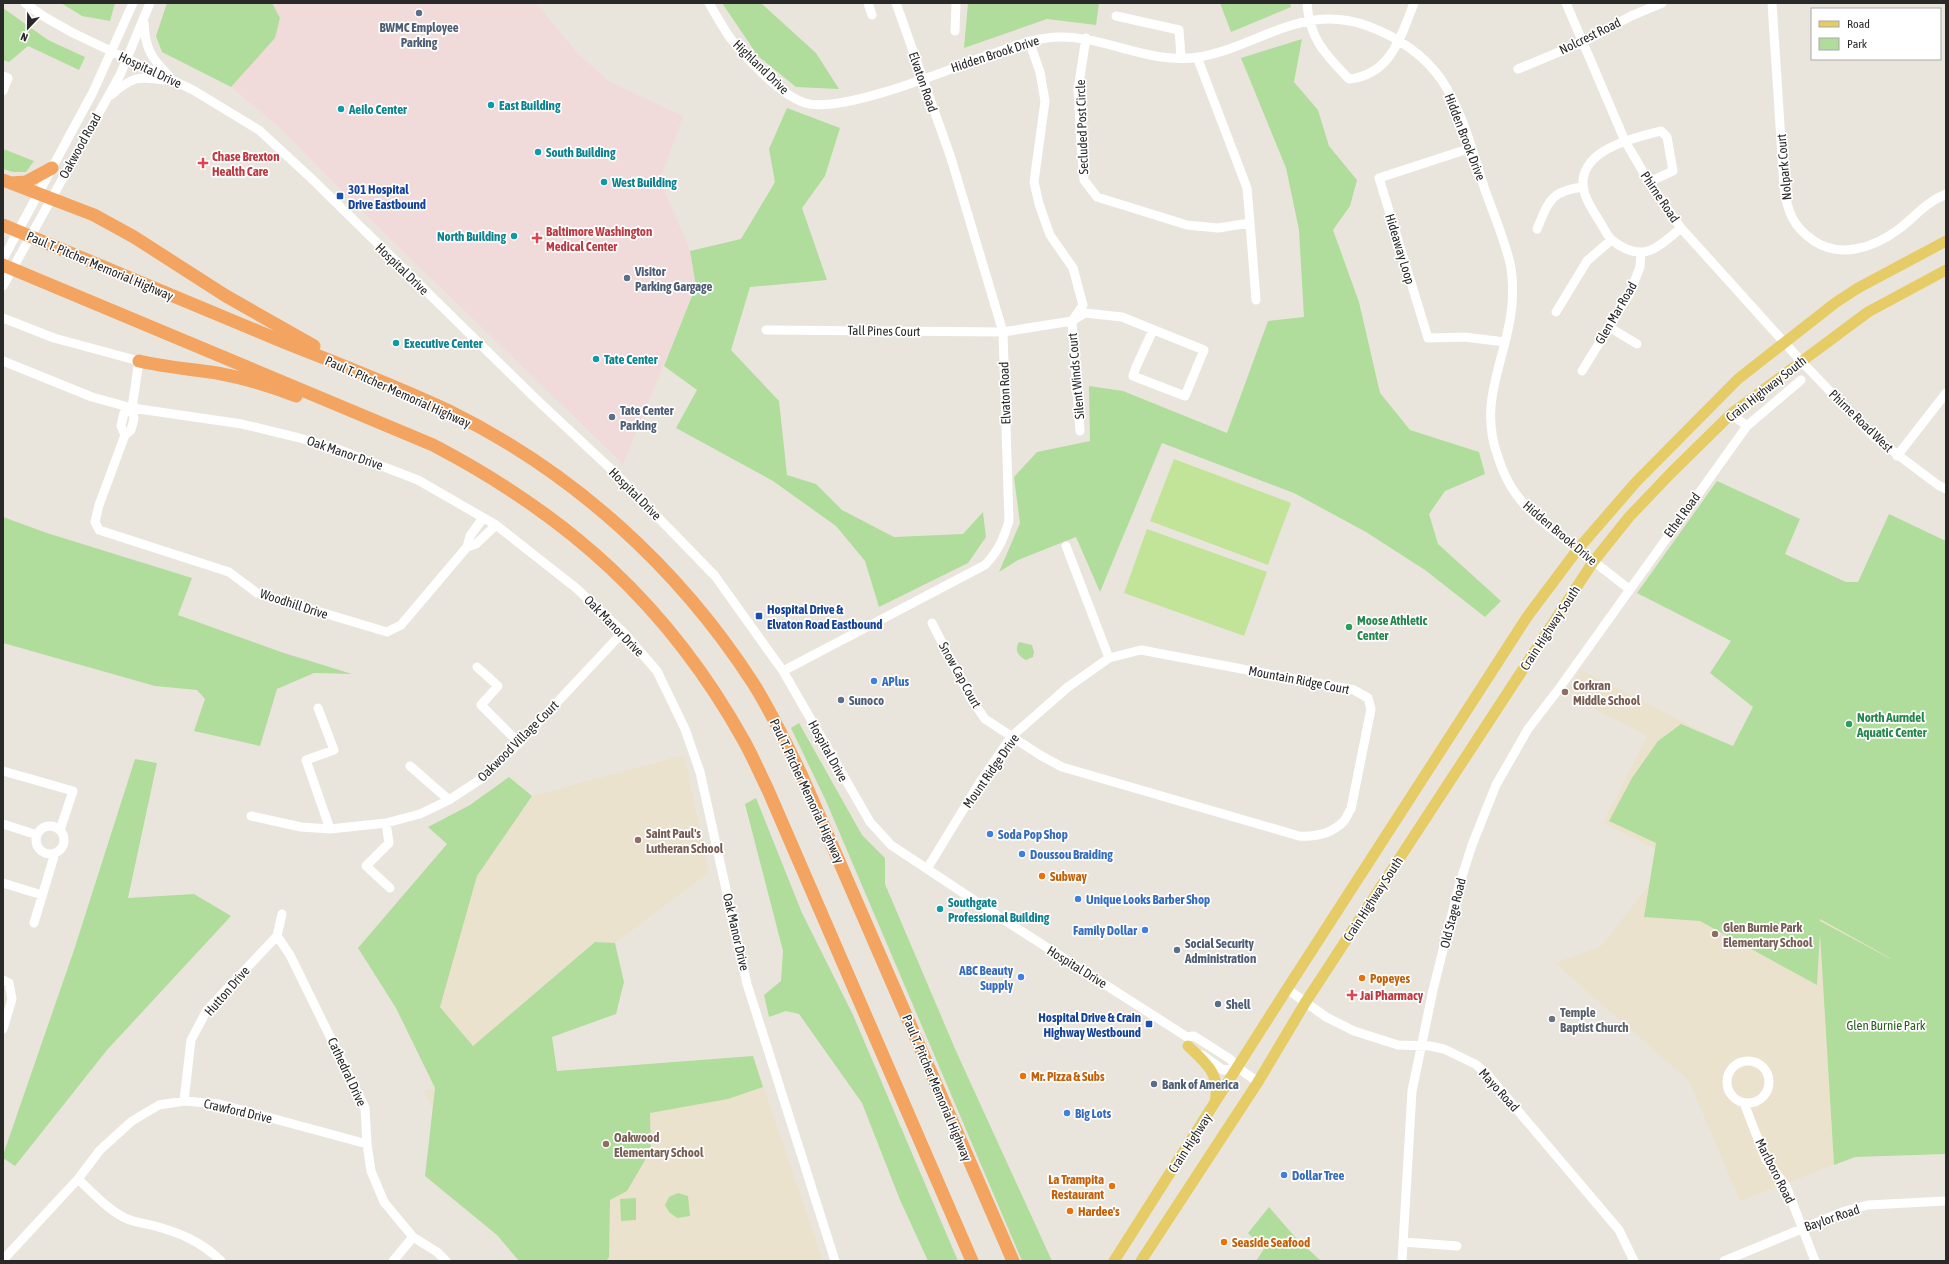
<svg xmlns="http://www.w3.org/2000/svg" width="1949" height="1264" font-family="'Asap Condensed',sans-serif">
<rect width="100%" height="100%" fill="#eae5dc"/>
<path fill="#ebe2cd" d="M1581,670L1733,747L1946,988L1819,921L1834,1165L1740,1201L1689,1081L1555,963L1601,946L1671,857L1603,823L1647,736L1565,694Z
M684,755L709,872L615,943L595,942L473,1046L440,1007L477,876L532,796Z
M753,1056L823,1261H519L497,1235L425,1176L434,1112L423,1090L557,1071Z"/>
<path fill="#f1dada" d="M272,3H536L578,54L610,82L683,116L660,180L690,251L696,286L623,464L377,226L278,126L231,87L275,38L280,18Z"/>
<path fill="#b0dd9c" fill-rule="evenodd" d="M61,3H115L110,21L82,16Z
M167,3H272L280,18L275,38L231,87L162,52L156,36Z
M722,3H761L816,53L839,89L796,87L758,56Z
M968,3H1099L1096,25L1047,19L964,48Z
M1220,3H1290L1291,7L1231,32Z
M3,8L48,40L85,57L79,70L28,46L9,62L3,60Z
M1302,39L1294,82L1318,110L1329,146L1357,180L1350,206L1333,230L1359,302L1380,393L1410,430L1479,452L1485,474L1445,491L1429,514L1438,544L1501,601L1485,617L1425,570L1366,532L1294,493L1162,443L1100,592L1076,537L1018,560L999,572L1020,523L1014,477L1037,452L1090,441L1089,386L1123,391L1227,433L1268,321L1304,317L1299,230L1286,168L1241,58Z
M787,108L840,128L825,176L802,208L827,280L750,287L731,350L779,401L787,475L816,484L842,510L894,537L963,534L983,512L986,537L968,563L879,607L865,561L836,526L773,481L676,428L697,390L664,366L696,286L690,251L741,239L775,182L769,149Z
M3,149L6,150L34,161L26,172H13L3,169Z
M1717,481L1800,519L1785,554L1846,582H1858L1889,514L1946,541V1154L1855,1157L1834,1165L1820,934L1817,985L1700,921L1644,917L1656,843L1609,821L1632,778L1658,741L1681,724L1733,746L1753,707L1710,673L1731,641L1637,593ZM1820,919L1890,958L1891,959L1820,921Z
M3,517L47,533L192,578L178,615L281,652L352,674L314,673L277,689L260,746L194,731L205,699L197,690L155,686L3,643Z
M1019,642L1032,645L1034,652L1033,657L1026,660C1018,656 1014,650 1019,642Z
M799,723L862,835L885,858V884L956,1051L1052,1261H1022L826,801L791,728Z
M135,759L157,763L128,898L194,894L231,916L107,1050L15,1166L3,1158V1155L74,950Z
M509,777L532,796L477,876L440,1007L473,1046L595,942L615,943L624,982L616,1014L552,1037L557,1071L753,1056L763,1087L728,1099L650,1113L651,1150L627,1191L610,1200L609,1257L606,1261H519L497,1235L425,1176L435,1088L396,1008L358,948L447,844L428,827L470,805Z
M756,798L802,913L853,1015L958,1261H928L900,1200L862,1103L799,1014L786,1011L769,1017L764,995L781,981L783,951L745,804Z
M678,1193L688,1196L690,1216L677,1218L669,1212L665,1205L669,1197Z
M636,1198V1220L621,1221L620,1199Z
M1269,1207L1295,1237L1321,1261H1256L1264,1249L1248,1233Z"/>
<path fill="#c1e499" d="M1174,459L1291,503L1268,565L1150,521Z
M1147,529L1267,572L1244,636L1124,593Z"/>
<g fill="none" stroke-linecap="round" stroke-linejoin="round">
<path stroke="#fff" stroke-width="9" d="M25,3L43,16L73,33L193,90L259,130L312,179L536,399L614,472L715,576L783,671L870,822L891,845L1001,918L1187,1037L1194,1036L1230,1059L1238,1068L1258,1082
M709,3C716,15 723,28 731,39C748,60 779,94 805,103C840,114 943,72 980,58C1002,51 1024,41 1047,38C1099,31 1147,66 1199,57C1260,46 1302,2 1368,26C1397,37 1423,54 1441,79C1463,112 1473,153 1485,190C1494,214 1504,239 1510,263C1513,277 1513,292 1512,305C1507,360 1477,400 1498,457C1502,470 1508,483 1516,494C1531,515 1554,531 1574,546C1592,560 1611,575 1629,589
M868,3L872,15
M1307,3C1309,38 1325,54 1349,79C1391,75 1401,36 1414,3
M1566,3L1625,141L1649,182L1681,228L1801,361L1874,437L1938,485L1946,489
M1772,3L1784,187C1787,211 1793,227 1814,241C1841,259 1875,247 1899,229C1917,215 1925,203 1946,194
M1116,16L1179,30L1181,57
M144,23C145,49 152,59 170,77
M955,31L956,3
M1086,38L1078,89L1081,144L1084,180L1097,197L1187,225L1218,228L1250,223L1256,300
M1029,41L1040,72L1045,101L1034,182L1039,204L1050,235L1073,268L1083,305L1072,321L1080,431
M1197,57L1247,188L1250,223
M1518,69L1583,42L1631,16L1662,3
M3,76L8,78L3,91
M111,95C132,77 137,76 164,80
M1471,148L1379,178L1428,338L1464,337L1505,342
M1649,182L1673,171L1667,137L1661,131C1638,137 1601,145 1588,166C1575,186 1590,206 1600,222C1604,228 1607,236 1612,240C1620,247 1632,253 1643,252C1656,251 1671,236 1681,228
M1537,229C1549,200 1551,191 1583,187
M3,259L93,92L133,3
M3,286L120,75L150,3
M1556,312L1587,261L1611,240
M3,318L54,338L139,361L132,408L134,419L131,430L125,435L99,505L95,522L99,530L229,572L257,593L387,632L401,625L467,547L470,536L483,518
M1609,327L1637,344
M766,330L1003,332L1072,321L1085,313L1122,317L1204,350L1185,396L1133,376L1136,367L1153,330
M3,361L92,397L132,408L242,424L296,437L332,447L418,480L496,525L576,588L623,632L657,671L685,729L700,772L747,984L835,1261
M1582,371L1630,293L1640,267L1641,252
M1731,414L1747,426
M125,435L121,426L124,413L132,408
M1897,456L1946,393
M467,547L476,544L496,525
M932,623L971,699L985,719L1040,755L1062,767L1299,836C1315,837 1331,834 1343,822C1346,819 1348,813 1351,809L1371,709L1368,698L1354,690L1141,650L1109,658L1066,546
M477,667L498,686L481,705L519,743
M783,671L985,565C999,550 1003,540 1009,521L1003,332L951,158L896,3
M318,708L334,750L306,760L330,829
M410,766L449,800
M3,771L73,791L60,830
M251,816L301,827L330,829L386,823L420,814L449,800L481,779L519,743L623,632
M386,823L389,843L366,866L390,888
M3,824L37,835
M36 840a14 14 0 1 1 28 0a14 14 0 1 1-28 0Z
M927,869L980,782L1011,737L1068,687L1109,658
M3,883L42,895
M282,914L277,936L290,955L365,1108L367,1144L371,1171L384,1202L413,1237L437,1252L446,1261
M34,923L55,853
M3,980L9,983L12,999L3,1029
M1287,989L1326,1017L1354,1031L1398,1045L1430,1046L1444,1049L1475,1064L1486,1073L1619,1230L1634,1261
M1202,1055L1223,1070L1238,1068
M1727 1082a21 21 0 1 1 42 0a21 21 0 1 1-42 0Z
M184,1101L191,1040L207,1010L277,936
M1744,1103L1766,1160L1786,1186L1815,1261
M78,1179C92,1192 107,1209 125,1218C133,1222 143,1223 151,1225C178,1232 201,1241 221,1261
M1403,1242L1457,1246
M3,1260L78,1179L100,1150L132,1121L159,1105L184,1101L219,1104L367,1144
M393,1261L413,1237
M1402,1261L1412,1091L1433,990L1459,886L1472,845L1496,785L1528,729L1558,690L1747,426L1801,380
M1724,1261L1845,1211L1868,1205L1946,1201"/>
<path stroke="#e6cc66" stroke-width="11" d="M1188,1046C1206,1063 1221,1074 1215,1102
M1114,1261L1287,989L1527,617L1578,549L1636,482L1738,379L1835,303L1858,288L1946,241
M1141,1261L1258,1082L1305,1003L1593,562L1629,517L1670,474L1731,414L1868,312L1946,270"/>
<path stroke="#f2a460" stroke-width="13" d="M3,180L94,215L134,237L226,296L314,346
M11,183L26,182L52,168
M3,225C98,264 192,304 286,343C341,365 396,386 449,411C573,472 678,567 753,683C772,713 787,745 802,776L1013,1261
M3,265L433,445C569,516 669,606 744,741C753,757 760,774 768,790L972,1261
M139,361C164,367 191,369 217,373C244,378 271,386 296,396"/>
</g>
<g fill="#5c6f8a" stroke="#fff" stroke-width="1.5">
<circle cx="419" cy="13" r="4"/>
<circle cx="627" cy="278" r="4"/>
<circle cx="612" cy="417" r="4"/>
<circle cx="841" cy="700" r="4"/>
<circle cx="1177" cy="950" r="4"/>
<circle cx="1218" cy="1004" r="4"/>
<circle cx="1154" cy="1084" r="4"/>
</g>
<g fill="#0f9aa8" stroke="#fff" stroke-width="1.5">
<circle cx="491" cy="105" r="4"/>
<circle cx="341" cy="109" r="4"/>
<circle cx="538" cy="152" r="4"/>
<circle cx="604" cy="182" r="4"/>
<circle cx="514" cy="236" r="4"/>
<circle cx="396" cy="343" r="4"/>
<circle cx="596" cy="359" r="4"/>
<circle cx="940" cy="909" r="4"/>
</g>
<g fill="#e0444e" stroke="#fff" stroke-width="1.5">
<path d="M201 157h4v4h4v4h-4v4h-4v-4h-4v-4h4z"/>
<path d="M535 232h4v4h4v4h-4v4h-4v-4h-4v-4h4z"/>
<path d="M1350 989h4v4h4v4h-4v4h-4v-4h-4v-4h4z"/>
</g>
<g fill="#1a4fb4" stroke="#fff" stroke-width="1.5">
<rect x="336" y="192" width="8" height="8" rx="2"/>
<rect x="755" y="612" width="8" height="8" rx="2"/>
<rect x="1145" y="1020" width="8" height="8" rx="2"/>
</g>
<g fill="#2e9e5b" stroke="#fff" stroke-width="1.5">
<circle cx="1349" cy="627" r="4"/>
<circle cx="1849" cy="724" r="4"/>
</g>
<g fill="#3f7fe0" stroke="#fff" stroke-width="1.5">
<circle cx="874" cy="681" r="4"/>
<circle cx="990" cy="834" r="4"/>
<circle cx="1022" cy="854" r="4"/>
<circle cx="1078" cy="899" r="4"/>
<circle cx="1145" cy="930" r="4"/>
<circle cx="1021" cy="977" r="4"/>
<circle cx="1067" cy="1113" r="4"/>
<circle cx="1284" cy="1175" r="4"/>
</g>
<g fill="#8d6e63" stroke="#fff" stroke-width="1.5">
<circle cx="1565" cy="692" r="4"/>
<circle cx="638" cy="840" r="4"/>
<circle cx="1715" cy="934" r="4"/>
<circle cx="606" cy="1144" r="4"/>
</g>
<g fill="#e8710a" stroke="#fff" stroke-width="1.5">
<circle cx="1042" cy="876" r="4"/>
<circle cx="1362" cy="978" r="4"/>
<circle cx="1023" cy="1076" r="4"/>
<circle cx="1112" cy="1186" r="4"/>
<circle cx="1070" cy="1211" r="4"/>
<circle cx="1224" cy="1242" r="4"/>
</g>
<circle fill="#6b7280" stroke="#fff" stroke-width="1.5" cx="1552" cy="1019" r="4"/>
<g text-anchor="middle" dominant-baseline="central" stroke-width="3.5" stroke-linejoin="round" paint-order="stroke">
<g font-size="13" font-weight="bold" fill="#4e5e75" stroke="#fff" text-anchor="start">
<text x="419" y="27" text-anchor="middle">BWMC Employee<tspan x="419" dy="15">Parking</tspan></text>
<text x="635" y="271">Visitor<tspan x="635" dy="15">Parking Gargage</tspan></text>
<text x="620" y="410">Tate Center<tspan x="620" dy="15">Parking</tspan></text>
<text x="849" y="700">Sunoco</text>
<text x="1185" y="943">Social Security<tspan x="1185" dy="15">Administration</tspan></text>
<text x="1226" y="1004">Shell</text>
<text x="1162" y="1084">Bank of America</text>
</g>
<g font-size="13" fill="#292929" stroke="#fff">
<text transform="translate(1590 36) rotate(-26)">Nolcrest Road</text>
<text transform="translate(995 54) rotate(-18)">Hidden Brook Drive</text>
<text transform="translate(761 67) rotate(44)">Highland Drive</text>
<text transform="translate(150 70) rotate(25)">Hospital Drive</text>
<text transform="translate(923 82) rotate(71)">Elvaton Road</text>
<text transform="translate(1082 127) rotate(-92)">Secluded Post Circle</text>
<text transform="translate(1465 137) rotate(69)">Hidden Brook Drive</text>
<text transform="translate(80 146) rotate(-61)">Oakwood Road</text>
<text transform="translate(1784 167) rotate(-95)">Nolpark Court</text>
<text transform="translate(1660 197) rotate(56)">Phirne Road</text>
<text transform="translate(1400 249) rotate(73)">Hideaway Loop</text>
<text transform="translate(100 266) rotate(23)">Paul T. Pitcher Memorial Highway</text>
<text transform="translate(402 269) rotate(44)">Hospital Drive</text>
<text transform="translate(1616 313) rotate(-60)">Glen Mar Road</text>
<text transform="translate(884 331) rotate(1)">Tall Pines Court</text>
<text transform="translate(1076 376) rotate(-95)">Silent Winds Court</text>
<text transform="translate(1766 389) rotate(-38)">Crain Highway South</text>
<text transform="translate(398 392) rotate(24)">Paul T. Pitcher Memorial Highway</text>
<text transform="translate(1005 393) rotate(-92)">Elvaton Road</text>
<text transform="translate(1861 421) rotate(44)">Phirne Road West</text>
<text transform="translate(345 453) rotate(19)">Oak Manor Drive</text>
<text transform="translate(635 494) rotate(45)">Hospital Drive</text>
<text transform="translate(1682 515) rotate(-54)">Ethel Road</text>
<text transform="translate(1560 533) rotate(40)">Hidden Brook Drive</text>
<text transform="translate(294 604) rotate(18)">Woodhill Drive</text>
<text transform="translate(614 626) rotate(46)">Oak Manor Drive</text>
<text transform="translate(1550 628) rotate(-57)">Crain Highway South</text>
<text transform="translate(960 675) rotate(61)">Snow Cap Court</text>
<text transform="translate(1299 680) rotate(11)">Mountain Ridge Court</text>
<text transform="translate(518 741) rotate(-45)">Oakwood Village Court</text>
<text transform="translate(828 751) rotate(61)">Hospital Drive</text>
<text transform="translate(991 771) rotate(-55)">Mount Ridge Drive</text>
<text transform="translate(807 791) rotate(65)">Paul T. Pitcher Memorial Highway</text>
<text transform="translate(1373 899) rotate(-57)">Crain Highway South</text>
<text transform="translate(1453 913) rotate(-76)">Old Stage Road</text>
<text transform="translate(736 932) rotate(77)">Oak Manor Drive</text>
<text transform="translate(1077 967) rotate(32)">Hospital Drive</text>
<text transform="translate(227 991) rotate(-49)">Hutton Drive</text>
<text transform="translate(347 1072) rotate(65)">Cathedral Drive</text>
<text transform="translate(937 1088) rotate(67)">Paul T. Pitcher Memorial Highway</text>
<text transform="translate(1499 1090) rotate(48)">Mayo Road</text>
<text transform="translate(238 1111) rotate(13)">Crawford Drive</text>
<text transform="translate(1190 1143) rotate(-57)">Crain Highway</text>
<text transform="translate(1775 1171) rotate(63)">Marlboro Road</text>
<text transform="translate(1832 1218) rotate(-19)">Baylor Road</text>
</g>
<g font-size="13" font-weight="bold" fill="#0d838f" stroke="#fff" text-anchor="start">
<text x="499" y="105">East Building</text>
<text x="349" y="109">Aeilo Center</text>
<text x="546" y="152">South Building</text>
<text x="612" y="182">West Building</text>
<text x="506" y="236" text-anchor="end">North Building</text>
<text x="404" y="343">Executive Center</text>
<text x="604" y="359">Tate Center</text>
<text x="948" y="902">Southgate<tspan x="948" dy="15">Professional Building</tspan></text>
</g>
<g font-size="13" font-weight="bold" fill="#be3a42" stroke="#fff" text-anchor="start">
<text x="212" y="156">Chase Brexton<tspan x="212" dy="15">Health Care</tspan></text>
<text x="546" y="231">Baltimore Washington<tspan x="546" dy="15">Medical Center</tspan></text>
<text x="1360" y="995">Jai Pharmacy</text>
</g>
<g font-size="13" font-weight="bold" fill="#164399" stroke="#fff" text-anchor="start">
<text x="348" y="189">301 Hospital<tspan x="348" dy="15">Drive Eastbound</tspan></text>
<text x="767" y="609">Hospital Drive &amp;<tspan x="767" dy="15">Elvaton Road Eastbound</tspan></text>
<text x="1141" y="1017" text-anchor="end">Hospital Drive &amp; Crain<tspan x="1141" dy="15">Highway Westbound</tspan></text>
</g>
<g font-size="13" font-weight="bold" fill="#27864d" stroke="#fff" text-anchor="start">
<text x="1357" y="620">Moose Athletic<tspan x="1357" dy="15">Center</tspan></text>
<text x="1857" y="717">North Aurndel<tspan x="1857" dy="15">Aquatic Center</tspan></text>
</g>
<g font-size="13" font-weight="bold" fill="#366cbe" stroke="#fff" text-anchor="start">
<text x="882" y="681">APlus</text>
<text x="998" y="834">Soda Pop Shop</text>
<text x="1030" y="854">Doussou Braiding</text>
<text x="1086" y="899">Unique Looks Barber Shop</text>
<text x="1137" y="930" text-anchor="end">Family Dollar</text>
<text x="1013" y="970" text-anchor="end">ABC Beauty<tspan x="1013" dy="15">Supply</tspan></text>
<text x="1075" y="1113">Big Lots</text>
<text x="1292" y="1175">Dollar Tree</text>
</g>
<g font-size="13" font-weight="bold" fill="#785e54" stroke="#fff" text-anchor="start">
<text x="1573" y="685">Corkran<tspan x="1573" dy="15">Middle School</tspan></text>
<text x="646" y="833">Saint Paul's<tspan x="646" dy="15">Lutheran School</tspan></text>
<text x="1723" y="927">Glen Burnie Park<tspan x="1723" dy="15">Elementary School</tspan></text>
<text x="614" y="1137">Oakwood<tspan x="614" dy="15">Elementary School</tspan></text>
</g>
<g font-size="13" font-weight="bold" fill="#c56008" stroke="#fff" text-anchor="start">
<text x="1050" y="876">Subway</text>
<text x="1370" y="978">Popeyes</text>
<text x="1031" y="1076">Mr. Pizza &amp; Subs</text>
<text x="1104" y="1179" text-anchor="end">La Trampita<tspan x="1104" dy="15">Restaurant</tspan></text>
<text x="1078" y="1211">Hardee's</text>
<text x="1232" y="1242">Seaside Seafood</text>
</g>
<g font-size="13" font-weight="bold" fill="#5b616d" stroke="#fff" text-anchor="start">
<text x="1560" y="1012">Temple<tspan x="1560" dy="15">Baptist Church</tspan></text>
</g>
<g font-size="13" fill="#2a601f" stroke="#fff">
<text x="1886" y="1025">Glen Burnie Park</text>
</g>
</g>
<rect width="1949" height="1264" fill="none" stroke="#292929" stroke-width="8"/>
<rect x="1811" y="8" width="130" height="52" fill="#ffffff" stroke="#a9a9a9"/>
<rect x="1819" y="21" width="20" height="6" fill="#e6cc66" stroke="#a9a9a9"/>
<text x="1847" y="28" font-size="12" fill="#292929">Road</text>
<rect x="1819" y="38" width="20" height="12" fill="#b0dd9c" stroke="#a9a9a9"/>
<text x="1847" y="48" font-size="12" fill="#292929">Park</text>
<g transform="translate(28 28) rotate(202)" stroke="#ffffff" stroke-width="3" paint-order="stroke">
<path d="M0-3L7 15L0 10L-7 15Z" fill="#292929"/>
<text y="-6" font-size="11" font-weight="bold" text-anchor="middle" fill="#292929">N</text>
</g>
</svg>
